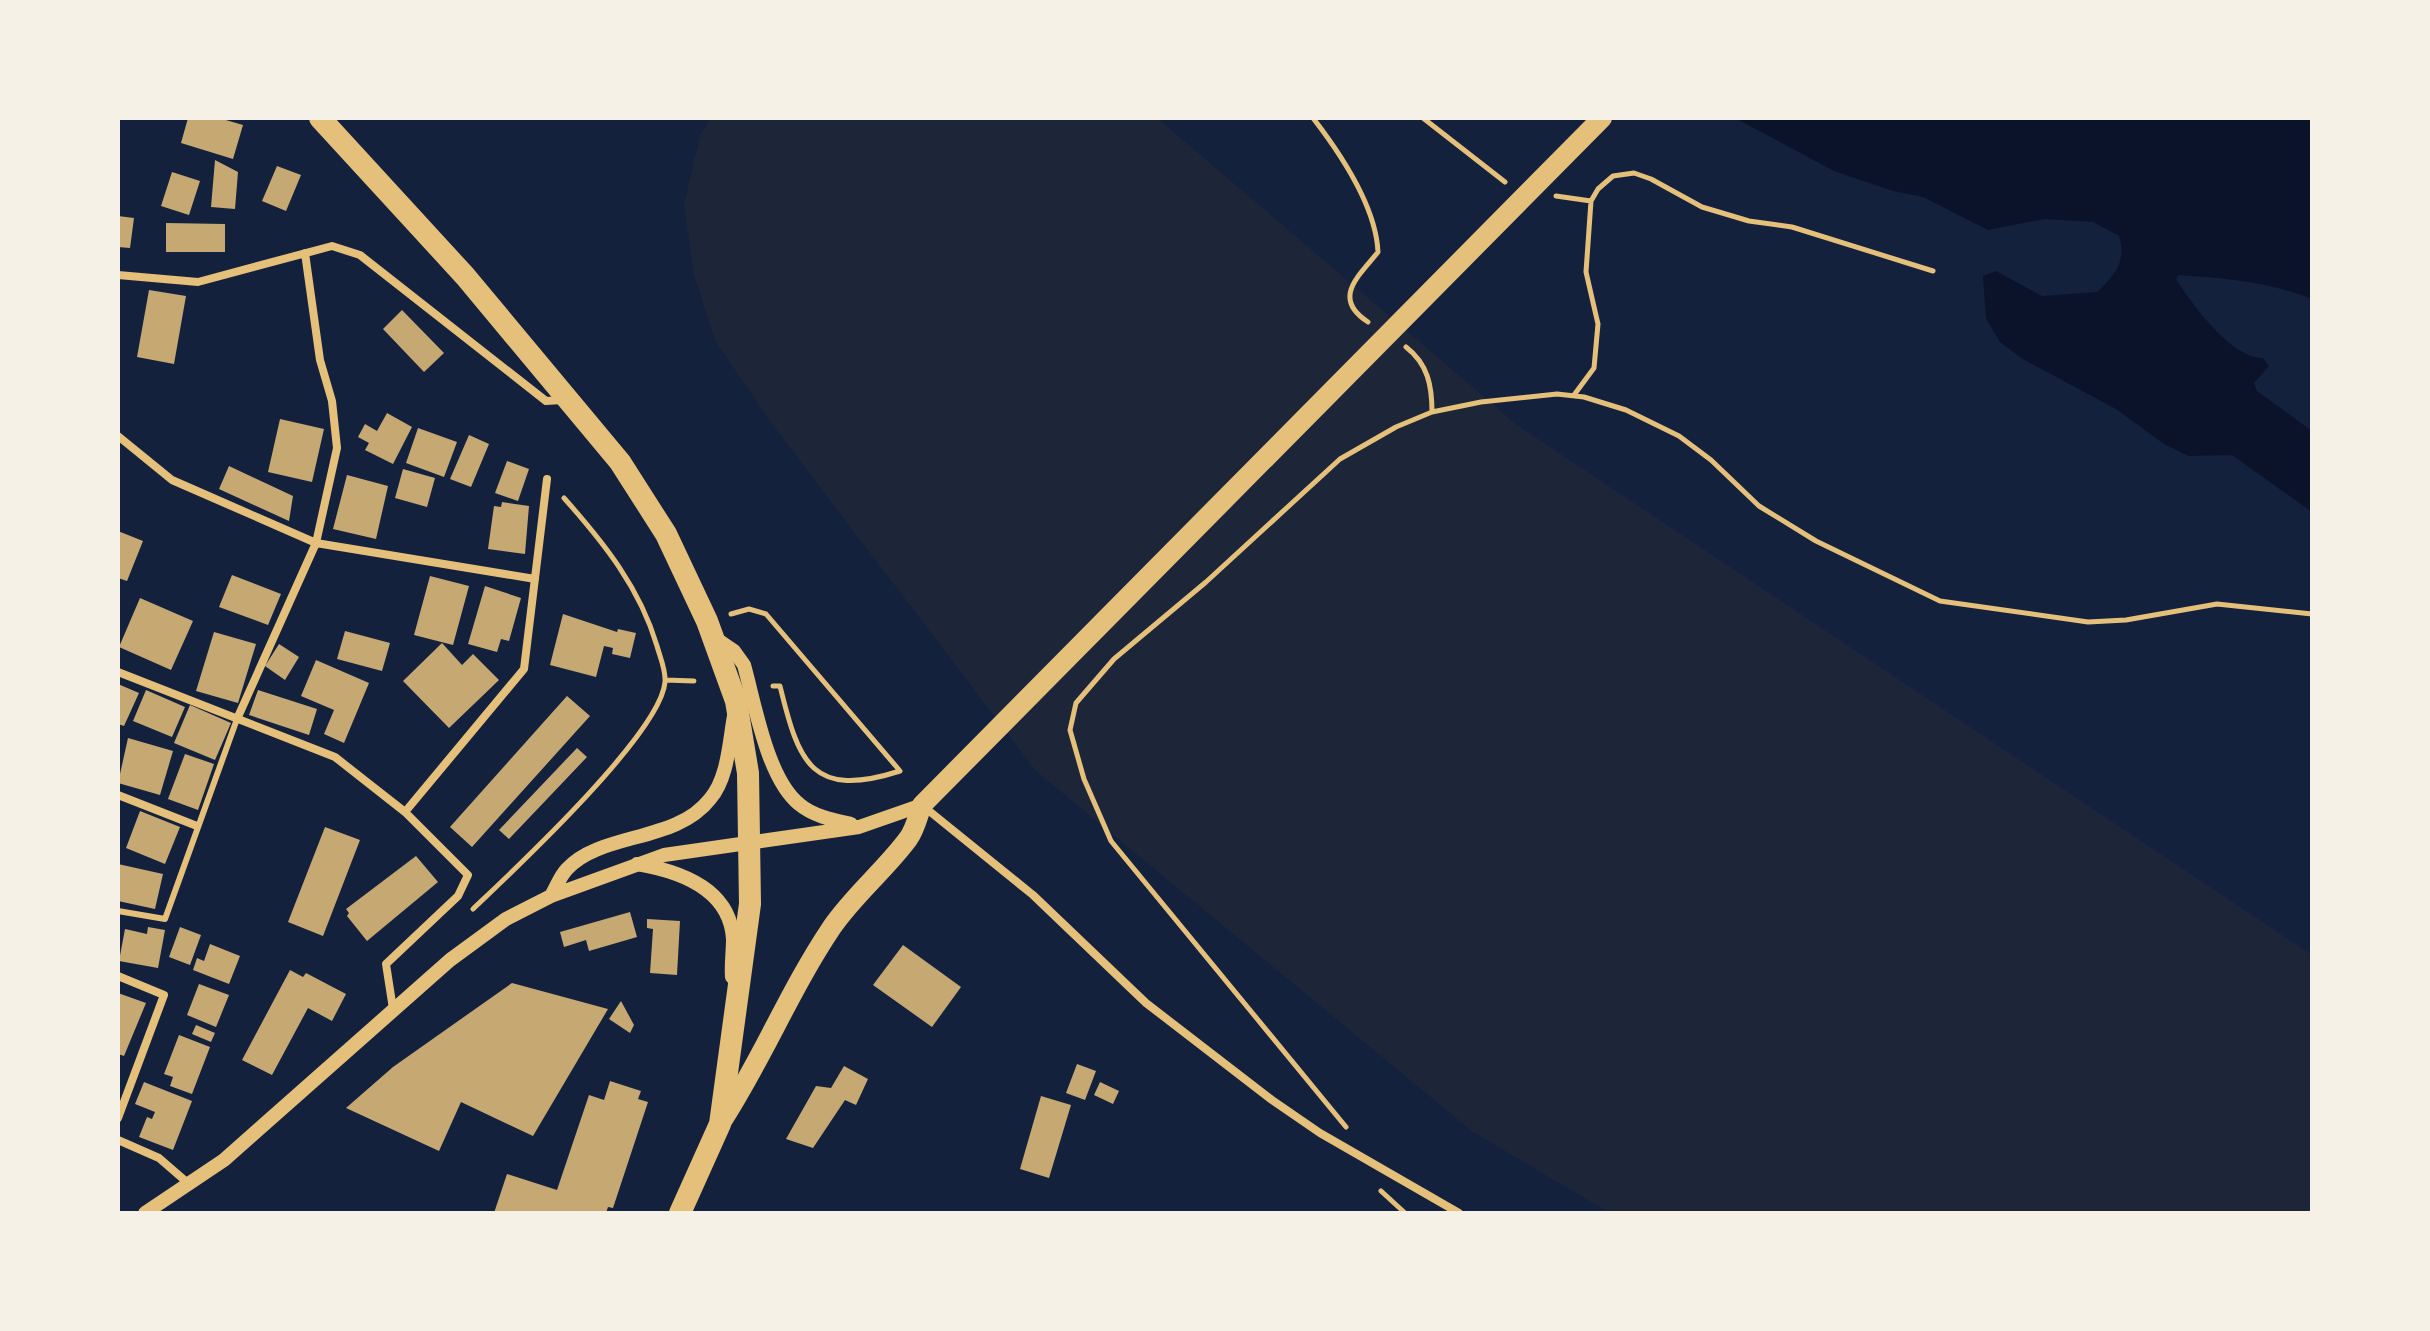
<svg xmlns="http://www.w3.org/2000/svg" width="2430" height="1331" font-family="Montserrat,sans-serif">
<rect width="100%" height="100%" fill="#14213d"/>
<path fill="#1d2539" d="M711,118H1157L1517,425L2312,955V1213H1610L1473,1132L1036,771L772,424L716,342L694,275L684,205L700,135Z"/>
<path fill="#0b132b" d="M1735,118H2312V299C2269,282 2224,278 2178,275L2176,279C2192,304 2232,359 2263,358L2269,366L2254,383L2257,391L2312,431V512L2232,455L2189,456L2164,444L2116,409L2021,358L2000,342L1986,319L1983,276L1996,271L2042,296L2097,292C2115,275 2127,261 2119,236L2093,222L2045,219L1988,230L1923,197L1893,191L1834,171Z"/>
<path fill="#c6a872" d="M188,118H219L243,125L233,159L181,143Z
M215,160L238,172L235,209L211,207Z
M277,166L301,175L286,211L262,201Z
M172,172L200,181L189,215L161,206Z
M118,216L134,218L130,248L118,247Z
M166,223L225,224V252H166Z
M149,290L186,296L174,364L137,357Z
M402,310L444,353L424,372L383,329Z
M387,413L412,427L393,464L365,450L369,443L358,437L365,424L377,431Z
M280,419L324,429L312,482L268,472Z
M418,428L457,442L444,477L406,463Z
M469,435L489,444L471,487L450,479Z
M507,461L529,469L518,501L495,493Z
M229,466L293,496L289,521L219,489Z
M403,469L435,478L427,507L395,498Z
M347,475L388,486L376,539L333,529Z
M502,502L529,506L525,554L488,549L494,506L501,507Z
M118,531L143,541L127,581L118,578Z
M232,575L281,594L268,625L219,607Z
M430,576L469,586L453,645L414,635Z
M485,586L521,598L509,641L501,639L497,652L468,644Z
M140,598L193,621L171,670L119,647Z
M563,614L617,632L618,629L636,633L630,658L612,654L613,648L604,646L596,677L550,665Z
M345,631L390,643L382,671L337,659Z
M214,632L256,644L238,703L196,691Z
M442,643L462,665L473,654L499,680L449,728L403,681Z
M279,644L299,657L285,680L265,666Z
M316,660L369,683L344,743L324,734L334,710L301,696Z
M118,684L139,693L124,726L118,724Z
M146,690L185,707L172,737L133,721Z
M258,690L317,709L309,735L249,715Z
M567,696L590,716L472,847L450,827Z
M190,705L231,723L215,760L174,743Z
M128,738L173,751L160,795L118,783Z
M577,748L587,757L509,839L499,830Z
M185,754L214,764L198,810L168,799Z
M140,811L180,827L165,864L126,848Z
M325,827L360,840L323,936L288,922Z
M416,856L438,882L367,941L347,916L349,913L346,909Z
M118,864L163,874L155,909L118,901Z
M630,912L637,937L589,951L586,940L564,947L560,932Z
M647,919L680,921L677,975L650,973L653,929L647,928Z
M148,927L165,930L158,968L119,961L125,929L147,934Z
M180,927L201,935L190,965L169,957Z
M210,944L240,956L229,984L193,970L197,958L204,961Z
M903,945L961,987L932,1027L873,985Z
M290,970L303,977L306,973L346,994L332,1021L308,1008L272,1075L242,1060Z
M512,983L608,1009L533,1136L461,1102L439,1151L346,1108L393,1067Z
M199,984L229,995L216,1027L187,1015Z
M118,993L146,1003L124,1056L118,1054Z
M621,1001L634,1025L630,1033L609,1019Z
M196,1025L215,1033L211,1042L192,1034Z
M179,1035L210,1047L192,1094L170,1086L173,1077L164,1074Z
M1077,1064L1096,1071L1085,1100L1066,1093Z
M844,1066L868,1079L856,1105L845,1100L813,1148L786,1139L816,1086L831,1088Z
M610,1081L641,1091L638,1099L648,1102L613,1208L608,1207L606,1213H494L507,1174L557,1190L589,1095L604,1100Z
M144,1082L192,1101L173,1150L139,1137L147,1117L152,1119L155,1112L135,1104Z
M1100,1082L1119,1091L1113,1104L1094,1095Z
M1041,1096L1071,1105L1049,1178L1020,1169Z"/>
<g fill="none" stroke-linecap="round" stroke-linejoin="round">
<path stroke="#e5c07b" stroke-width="5" d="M1313,118C1340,153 1376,207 1378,252C1359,276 1331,298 1368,322
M1423,118L1505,182
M1556,196L1591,201
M1406,347C1428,364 1432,386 1432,412
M1574,395L1594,368L1598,324L1586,272L1591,201L1598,189L1613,176L1634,173L1651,179L1702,207L1749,221L1792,227L1933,271
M731,614L749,609L766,614L900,771C812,799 799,764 780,686H773
M665,680L694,681
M473,909C514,870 661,733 665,682C666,670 660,657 657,646C640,588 604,543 564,498
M1346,1127L1111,841L1084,779L1070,730L1076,703L1114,659L1206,582L1340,459L1396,427L1432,412L1481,402L1557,394L1584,397L1626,410L1679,436L1711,460L1759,506L1816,541L1940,601L2088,622L2126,620L2217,604L2312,614
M1381,1191L1405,1213"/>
<path stroke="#e5c07b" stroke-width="6" d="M118,911L165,919L237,719"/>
<path stroke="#e5c07b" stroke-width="8" d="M118,275L198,282L332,246L360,255L546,401L562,400
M118,436L172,480L316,543L535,579
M118,672L335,757L405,812L468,875L458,896L386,964L393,1009
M237,719L316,543L337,448L332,401L320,360L305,253
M118,795L197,826
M923,806L1033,895L1146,1003L1272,1100L1320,1133L1459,1213
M405,812L524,669L547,479
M118,976L164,995L118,1118
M118,1140L159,1158L189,1184"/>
<path stroke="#e5c07b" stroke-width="14" d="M715,638L734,651L744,665C755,704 767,778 799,804C813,816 833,820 851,824
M637,864C679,871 730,888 733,939C733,952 731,965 732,977
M551,896C556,888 560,876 567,869C601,832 676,843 710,799C728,778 729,743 734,716
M145,1213L224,1160L450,960L506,919L551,896L664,855L859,827L922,805"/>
<path stroke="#e5c07b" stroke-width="20" d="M720,1124C762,1060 789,991 832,927C854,895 885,870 908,839C915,830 918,816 922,805L1602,118"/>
<path stroke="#e5c07b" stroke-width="22" d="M320,118L465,276L620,462L666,534L707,621L736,701L748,773L750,904L720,1124L680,1213"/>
</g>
<rect width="2430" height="1331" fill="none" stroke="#f6f1e7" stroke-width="240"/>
</svg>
